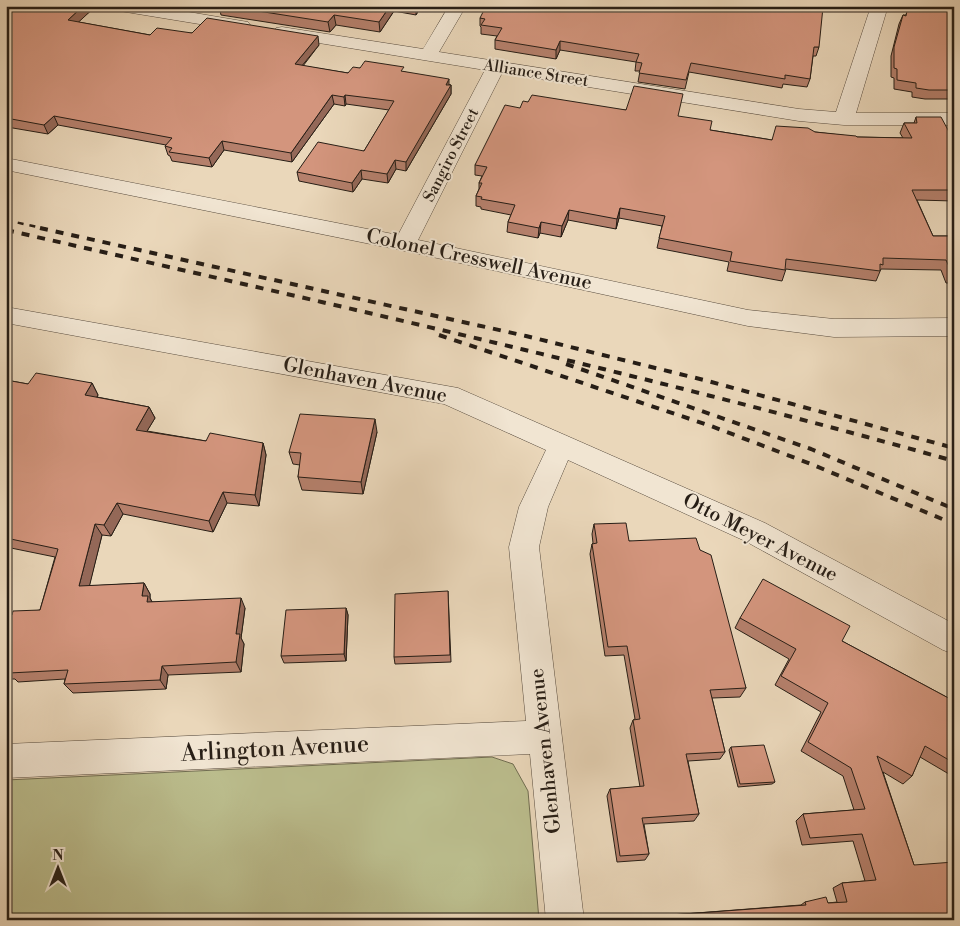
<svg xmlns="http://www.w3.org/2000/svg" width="960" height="926" font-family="'Libre Bodoni',serif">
<rect width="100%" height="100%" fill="#ead7ba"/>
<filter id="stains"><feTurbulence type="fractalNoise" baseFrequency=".004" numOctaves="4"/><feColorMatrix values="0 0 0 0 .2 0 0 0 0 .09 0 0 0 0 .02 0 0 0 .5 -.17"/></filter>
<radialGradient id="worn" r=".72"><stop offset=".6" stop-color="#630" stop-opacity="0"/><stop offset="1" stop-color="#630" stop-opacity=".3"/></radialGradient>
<path fill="#bbbd8d" stroke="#716e52" d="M492,757L513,764L528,791L539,920H6V780Z"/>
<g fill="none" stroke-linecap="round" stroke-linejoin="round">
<g stroke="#584c3f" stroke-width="1">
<path id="street" d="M112,6H153L242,21L248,22L251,26L248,30L242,31L120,11L114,10Z
M449,6H466L439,52L799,109L836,112L871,6H888L856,113H954V125H844L799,121L502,73L418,240L748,310L834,319L954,318V336L834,337L748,326L405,251L6,170V158L398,235L485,70L282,37L276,36L273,32L276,28L282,27L423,49Z
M6,307L458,388L765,523L954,624V654L943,650L745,541L568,460L548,507L539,547L584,920H546L530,754L6,778V744L526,721L509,547L519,507L546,450L444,404L6,323Z"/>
</g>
<use href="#street" fill="#f1e5d2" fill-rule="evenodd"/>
<path stroke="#271e16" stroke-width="2.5" stroke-dasharray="6 6" stroke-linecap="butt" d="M6,220L46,229"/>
<path stroke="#271e16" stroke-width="4" stroke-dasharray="8 8" stroke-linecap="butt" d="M40,228L526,336L704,380L954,448
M6,230C323,302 641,373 954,461
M439,335L711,426L811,464L954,524
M566,364L811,449L954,509"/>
</g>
<path fill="#b5806c" stroke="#271e16" d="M6,6H96L78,22L150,35L192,33L319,45L303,66L348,73L360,68L405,72L451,85V94L406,171L396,169L388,183L362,179L353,192L299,181L297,172L364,151L389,110L346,104L345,106L334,104L292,162L224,150L212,167L172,161L170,156L168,155L165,146L166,145L58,125L48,134L7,127Z
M219,6H421L416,15L394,11L380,32L336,25L330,32L221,15Z
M912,6H954V99H925L912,97V92L894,89V78L891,77V56L899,24L903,15H906L907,11H910Z
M480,18L819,47L816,56H813L810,79L807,87L783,84L782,88L689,72L685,89L638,82L640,71H635L636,62L560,50L556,59L495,49V40L497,36L481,34V27L480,26Z
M528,102L626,110L710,130L772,140L815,132L857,137L903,138L900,133L904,123H914L916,117L954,141V201L917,200L933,236H954V283H946L941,270L881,269L876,281L786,269L782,281L727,271L729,262L657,248L662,226L619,218L616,229L568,220L561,237L540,233L538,238L507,232L508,222L511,215L481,209V207L476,206V196L479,189V183L482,176L475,175V165L520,108Z
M6,380L28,384L92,383L98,395L97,397L149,407L155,418L147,431L206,441L263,443L266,455L259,506L227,503L213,532L123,514L111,536L102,535L89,586L144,583L150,594V598L152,602L245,608L241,638L244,644L241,672L168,675L166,689L73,693L64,684L65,679L18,682L15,679H6V615H12L40,610L55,557L6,547Z
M377,432L363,494L302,490L298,477L300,465L293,464L289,452Z
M594,524L629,541L700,550L746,688L740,697L712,698L725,752L720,759L688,761L699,814L694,821L644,824L649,854L645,860L617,862L607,796L610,789L640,787L630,728L633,720L635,719L624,655L605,656L590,554L592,544L593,543L592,534Z
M448,591L451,662L395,664L394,657Z
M346,608L348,615L346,661L284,663L281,656Z
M740,618L842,641L954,701V777L920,757L912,776L903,784L883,772L914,865L954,920H654L657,916L801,905L805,902L828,903L837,902L833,888L842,883L865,881L853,841L802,845L796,821L803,814L854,810L843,776L801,751L821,712L775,685L789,659L735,628Z
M731,747L775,782L772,784L738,787L729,750Z"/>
<path fill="#946858" stroke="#271e16" d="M83,6H96L71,29L68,20Z
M390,6H394V11L380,32L379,22Z
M416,6H421L416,15Z
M334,15L336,25L330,32L328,22Z
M318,36L319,45L296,73L295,64Z
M560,41V50L556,59V50Z
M449,79V87L451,85V94L406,171V162Z
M332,95L334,104L292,162L291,153Z
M345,95L346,104L345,106L344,97Z
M54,116L58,125L48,134L44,125Z
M222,141L224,150L212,167L209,158Z
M395,160L396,169L388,183L387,174Z
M361,170L362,179L353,192L352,183Z
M620,208L619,218L616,229L617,219Z
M569,210L568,220L561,237L562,226Z
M541,222L540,233L538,238L539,228Z
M92,383L98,395L91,407L85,395Z
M149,407L155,418L141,441L136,430Z
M375,419L377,432L363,494L361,482Z
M263,443L266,455L259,506L255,495Z
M223,492L227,503L213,532L209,521Z
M117,503L123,514L111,536L104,525Z
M95,524L102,535L87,596L79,586Z
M144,583L150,594V598L154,606H148L142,596Z
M241,598L245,608L241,638L244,644L241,672L236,662V634Z
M346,608L348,615L346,661L344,654Z
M162,666L168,675L166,689L160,680Z"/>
<path fill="#d3957d" stroke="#271e16" d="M6,6H83L68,20L150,35L157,28L192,33L207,18L318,36L295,64L348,73L353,67L360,68L365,61L404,67L401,71L449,79L446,85H451L406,162L395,160L387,174L361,170L352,183L297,172L318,142L364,151L394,101L345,95L344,97L332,95L291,153L222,141L209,158L169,152L172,148L165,146L172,138L54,116L44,125L6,118V114L9,112L6,111Z
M226,6H390L379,22L334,15L328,22Z
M486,6H818L823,7L819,47H814L810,79L785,75V79L691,63L686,80L639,73L642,63L636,62L639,54L560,41L556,50L495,40L502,28L481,25L485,19L480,18Z
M913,6H954V90H929L916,88V83L897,80V69L894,68V47L903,15L906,16L907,11H912Z
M634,86L683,94L678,116L712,121L710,130L772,140L776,126L808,128L815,132L856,136L857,137L912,138L904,123H917L916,117H941L954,141V190H912L933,236H954V273H952L946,260L883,258V265L880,264V271L786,259L785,270L730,261L732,252L659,238L665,216L620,208L617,219L569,210L562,226L541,222L539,228L508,222L515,205L481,199L482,197L476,196L482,183H479L487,167L475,165L505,105L520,108L523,101L528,102L532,95L626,110Z
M36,373L92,383L85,395L149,407L136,430L206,441L210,433L263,443L255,495L223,492L209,521L117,503L104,525L95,524L79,586L144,583L142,596H148L147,602L241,598L236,634H240L236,662L162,666L160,680L64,684L68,670L9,673L10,669L6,670V615H12L13,611L40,610L58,549L6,538V380L28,384Z
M300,414L375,419L361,482L298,477L301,453L289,452Z
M626,523L629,541L696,538L700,550L711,555L746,688L710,690L725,752L686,754L699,814L642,818L649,854L620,856L610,789L644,786L633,720L640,719L627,646L608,647L592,544L597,543L594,524Z
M763,579L850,626L842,641L954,701V763L925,746L912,776L877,756L914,865L954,862V920H657V916L806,905L805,902L826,897L828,903L847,902L842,883L876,880L862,834L810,838L803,814L865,809L851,768L808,742L828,703L781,676L796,649L740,618Z
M448,591L450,655L394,657L395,594Z
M346,608L344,654L281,656L286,610Z
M764,745L775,782L740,784L731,747Z"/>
<g text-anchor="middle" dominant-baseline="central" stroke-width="4" stroke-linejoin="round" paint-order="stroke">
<g font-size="16" fill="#271e16" stroke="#f1e5d2">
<text transform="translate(536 73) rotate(9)">Alliance Street</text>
<text transform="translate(451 155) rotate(-63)">Sangiro Street</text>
</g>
<g font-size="20" fill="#271e16" stroke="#f1e5d2">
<text transform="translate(479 260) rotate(12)">Colonel Cresswell Avenue</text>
<text transform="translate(365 381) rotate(11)">Glenhaven Avenue</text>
<text transform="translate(760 538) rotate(27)">Otto Meyer Avenue</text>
<text transform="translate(546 751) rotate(-96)">Glenhaven Avenue</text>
</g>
<g font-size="24" fill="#271e16" stroke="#f1e5d2">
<text transform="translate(275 749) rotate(-3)">Arlington Avenue</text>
</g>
</g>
<rect width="960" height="926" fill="none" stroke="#ead7ba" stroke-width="25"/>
<rect x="8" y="8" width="945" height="911" fill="none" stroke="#271e16" stroke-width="2.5"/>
<rect x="12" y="12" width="935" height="901" fill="none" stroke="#271e16"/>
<g transform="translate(58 868)" stroke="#f1e5d2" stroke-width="4" paint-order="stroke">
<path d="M0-4L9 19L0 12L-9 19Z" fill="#271e16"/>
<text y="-8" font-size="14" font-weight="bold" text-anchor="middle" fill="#271e16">N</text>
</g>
<rect width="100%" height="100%" filter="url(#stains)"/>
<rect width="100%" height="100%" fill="url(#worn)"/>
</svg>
